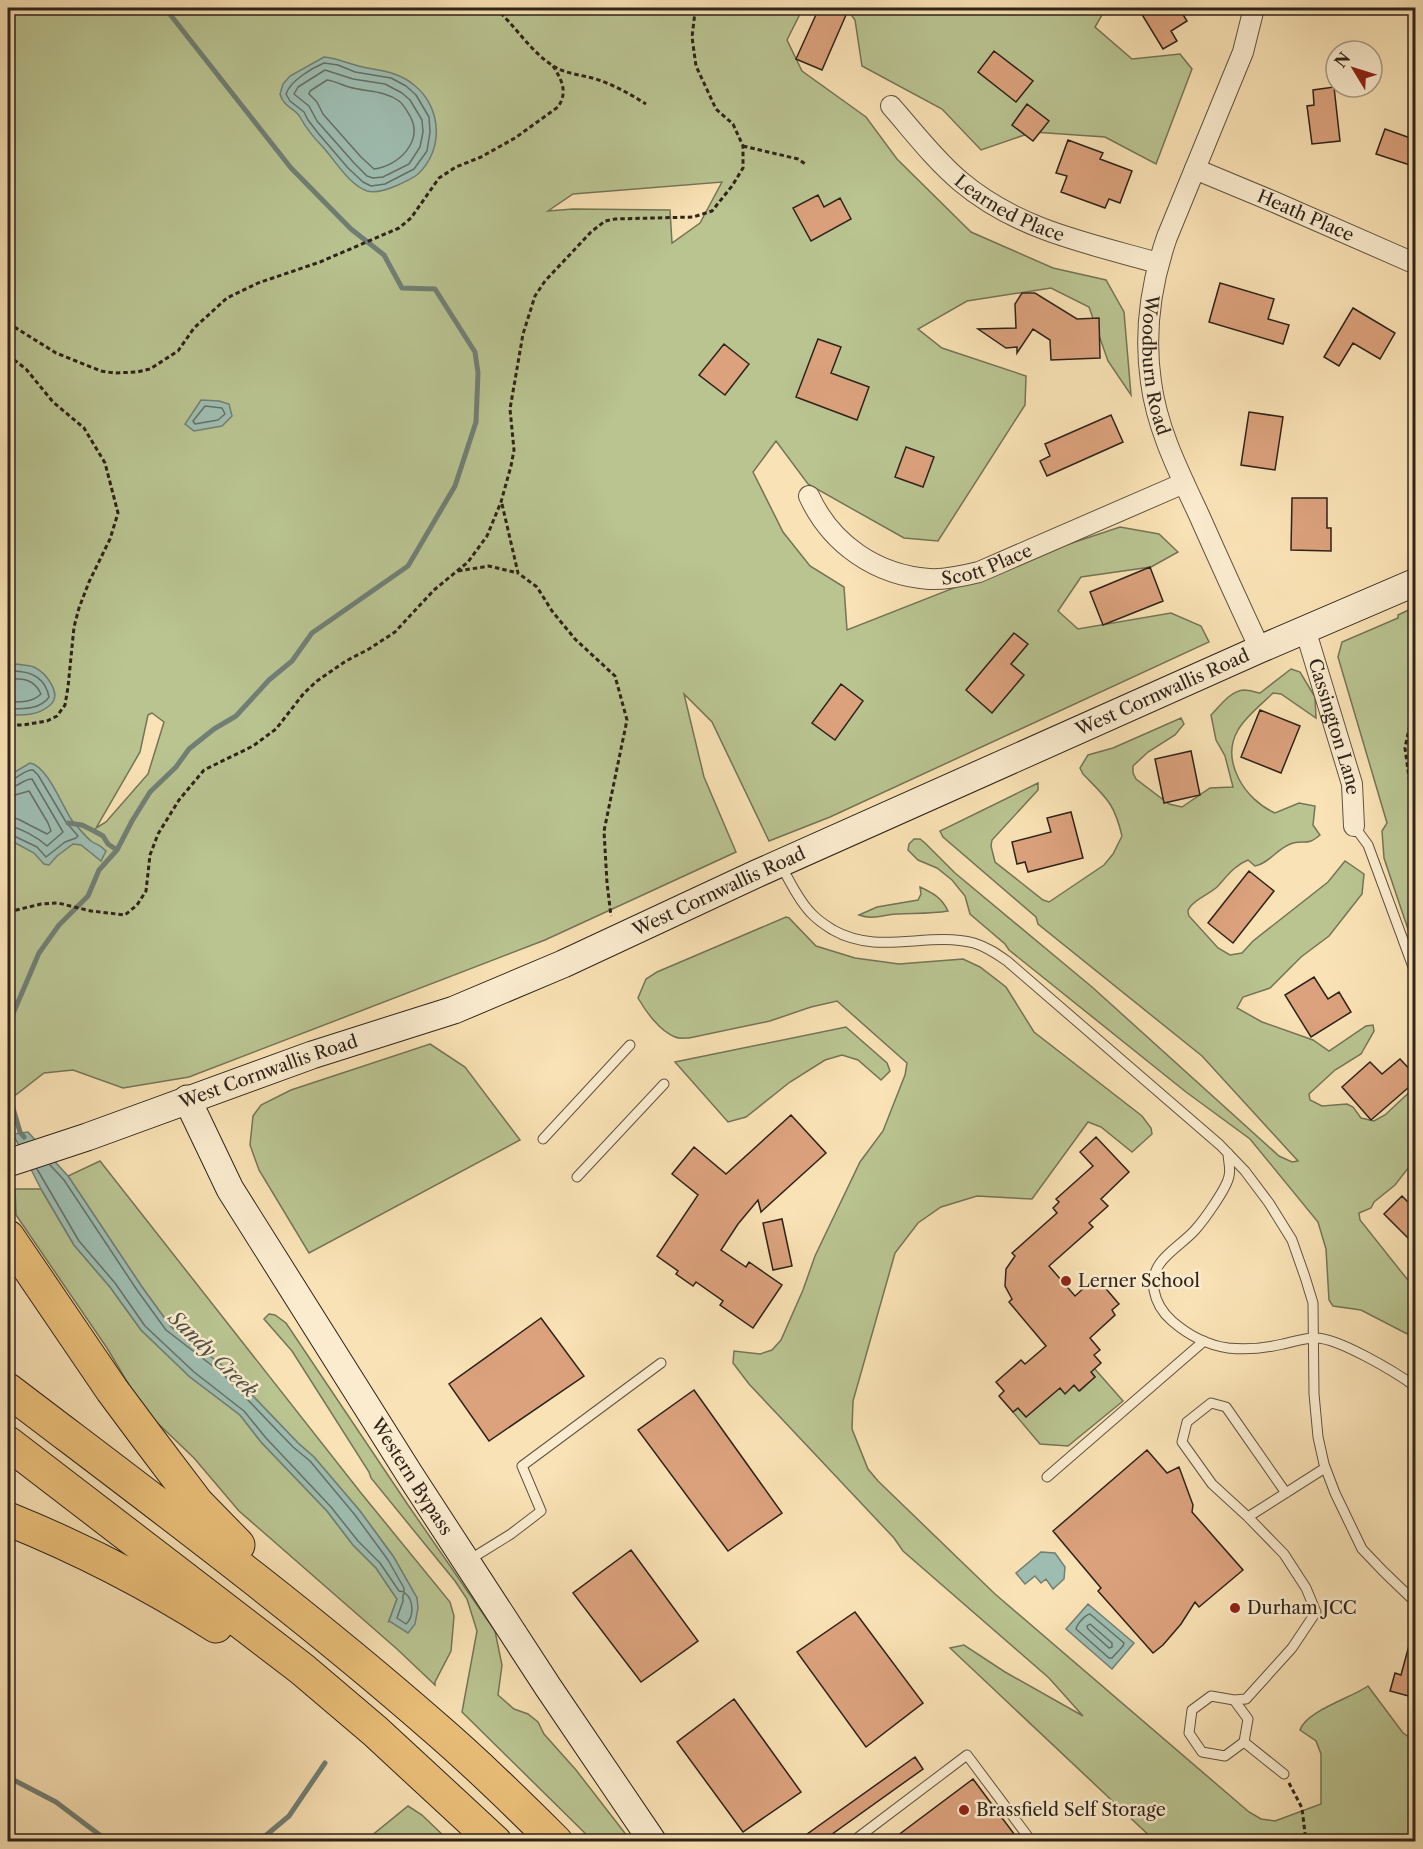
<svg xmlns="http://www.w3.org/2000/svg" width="1423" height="1849" font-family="'Libre Caslon Text',serif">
<rect width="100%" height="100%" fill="#f9e2b5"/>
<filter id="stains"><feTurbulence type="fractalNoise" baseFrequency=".00333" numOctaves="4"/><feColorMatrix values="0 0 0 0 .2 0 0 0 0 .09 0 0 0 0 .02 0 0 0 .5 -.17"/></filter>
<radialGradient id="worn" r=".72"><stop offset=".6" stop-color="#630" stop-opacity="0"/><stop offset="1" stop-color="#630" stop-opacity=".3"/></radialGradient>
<path fill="#b9c491" stroke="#747456" stroke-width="1.5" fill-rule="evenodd" d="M8,8H803L787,40L802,71L866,117L897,159L971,232L1053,268L1106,280L1124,312L1131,395L1108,361L1089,307L1051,288L967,301L918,329L942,348L1026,376L1025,405L938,541L904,538L808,484L776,441L753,472L783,532L810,566L844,587L847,630L1048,551L1120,527L1159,534L1178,552L1151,567L1081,577L1058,611L1078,629L1171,613L1201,626L1209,642L830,817L769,841L712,722L684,694L704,777L736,852L545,940L189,1077L123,1088L73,1070L44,1073L8,1101ZM722,182L700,223L672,243L670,210L573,209L548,211L573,194ZM152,713L164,722L148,774L106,822L96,828L140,752L148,715Z
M846,8H1106L1095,27L1132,59L1180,54L1192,69L1156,164L1105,137L1033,132L981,150L942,109L862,66L855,20Z
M1415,607V950L1384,858L1382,831L1387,823L1338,657L1342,642L1398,618V615Z
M1291,669L1300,672L1315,697L1316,718L1281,694L1273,693C1262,704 1246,716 1238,730C1220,761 1245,800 1275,813L1299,803L1315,806L1313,825L1320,835C1307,846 1306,840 1293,843C1278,847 1269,864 1255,866L1248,860C1235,865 1227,876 1218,886C1210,894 1197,898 1190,907C1187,911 1188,912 1189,916L1218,948L1230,955L1242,953L1253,941L1328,882L1345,861L1364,874L1362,894L1329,936L1301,957L1270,988L1243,997L1237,1008L1262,1022L1313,1040L1329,1051L1366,1026L1373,1025L1374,1031L1361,1054L1335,1070L1309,1094L1310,1100L1322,1106L1347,1104L1353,1107L1361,1118L1374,1121L1385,1115L1415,1087L1416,1153L1413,1162L1395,1185L1374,1202L1371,1208L1359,1213L1360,1220L1407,1279L1415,1284V1338L1361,1310L1333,1306L1329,1300L1326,1249L1318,1222L1250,1139L1186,1092L1009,950L1005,944L970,914L965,896L952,880L937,868L918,860L908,850L909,844L914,839H920L925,843L955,873L1092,987L1279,1156L1292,1162L1298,1161L1202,1056L1038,924L1036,917L943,837L940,831L1038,783V790L992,840L991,846L995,862L1043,900L1049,902L1104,865L1113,854L1122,836C1114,802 1106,798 1083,774L1080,768L1088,755L1113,748L1181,718L1184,724L1175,735L1148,752L1133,766V773L1136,779L1169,804L1182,807L1210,788L1233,787L1225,756L1216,740L1211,715C1220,706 1230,691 1244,690C1249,690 1255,692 1260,693Z
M920,887C933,893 942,898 948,911C931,914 914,913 896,914C883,915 872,920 859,915L877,907L918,900L921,894Z
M786,917L789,918L816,946L855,958L899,964L963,959L980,967L1006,987L1034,1032L1142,1116L1151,1128L1152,1134L1132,1152L1101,1127L1088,1122L1032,1199L977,1196L941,1207L918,1223L895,1253L853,1401L852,1429L868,1469L878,1481L995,1594L1249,1812L1261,1819L1275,1821L1321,1804V1754L1316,1741L1300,1730C1306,1711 1351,1698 1368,1686L1403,1733L1415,1741V1841H1155L950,1648L964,1645L1005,1672L1083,1716L1049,1678L903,1551L894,1538L749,1384L733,1363L734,1351L760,1354L772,1350L781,1340L803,1290L815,1256L860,1162L883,1131L905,1075L907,1063L837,1001L811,1007L770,1021L689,1038C685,1038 679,1039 675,1037C660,1031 646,1012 638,998L646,979L657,972Z
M846,1027L887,1063L890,1071L881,1080L858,1060L842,1055L825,1060L790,1082L746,1117L728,1122L675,1062Z
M430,1044L465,1067L520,1140L309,1253L259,1170L250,1145L253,1116L261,1105L291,1090Z
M100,1161L361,1493L450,1602L454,1616L451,1651L435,1682V1685L397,1649L239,1511L194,1458L144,1410L107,1348L16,1215L15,1189H41L74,1245L110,1287L141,1330L190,1377L240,1415L261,1442L327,1511L353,1545L376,1568L397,1599L389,1621L417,1598L393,1556L360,1511L314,1457L298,1443L227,1369L171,1327L142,1287L68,1176Z
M269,1314L275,1315L286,1323L408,1505L495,1631L502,1665L498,1695L514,1709L528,1714L538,1722L544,1734L576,1770L631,1841H593L462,1712L477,1631L467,1599L455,1581L371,1478L369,1472L292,1351L264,1319Z
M1094,1368L1123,1401L1068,1446L1040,1444L1013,1412L1018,1408L1026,1417L1051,1395L1052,1378L1065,1393L1074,1385L1080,1391L1095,1377L1091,1372Z
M408,1806L422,1815L449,1841H365Z"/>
<path fill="#9ebdb1" stroke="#717f75" stroke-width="1.5" d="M324,57C335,58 344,62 355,65C376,71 396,70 414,85C442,107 444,150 418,174C412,179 404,182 398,185C389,189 377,194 367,191C348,184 335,160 322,146C313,137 306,128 300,117C295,108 284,108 280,94L283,84L290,76Z
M201,400L219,401L229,404L232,416L222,426L194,431L185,424Z
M15,664C22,665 29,665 34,667C46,673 64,695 49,706C37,716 22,715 8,715V665Z
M30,763C47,766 62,805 71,819C73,822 88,839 91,841C98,846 99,843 106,851L101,861L81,845L73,844L57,856L49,865L44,864L34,853L8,839V776Z
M28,1132L68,1176L142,1287L171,1327L227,1369L298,1443L314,1457L360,1511L393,1556L417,1598L418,1608L415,1624L408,1633L389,1621L397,1599L376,1568L353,1545L327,1511L261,1442L240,1415L190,1377L141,1330L110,1287L74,1245L41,1189L13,1134Z
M1041,1552L1055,1553L1065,1567L1064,1579L1053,1589L1046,1579L1041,1583L1035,1576L1025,1584L1016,1573Z
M1088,1604L1134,1643L1112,1669L1066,1629Z"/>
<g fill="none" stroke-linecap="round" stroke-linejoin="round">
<path stroke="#667066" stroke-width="1.5" d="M324,63L338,65L355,72L391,78L406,86L416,95L429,117L430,132L427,151L414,169L385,184L371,186L363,182L348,168L318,133L308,120L304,112L290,101L286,94C290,81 312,68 324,63Z
M325,70L353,79L385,84L402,93L410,100L422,120L423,132L420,147L409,164L383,177L373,178L367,176L354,163L317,121L309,106L294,94L298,87Z
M327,80C335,81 342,85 349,87C366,92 384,90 399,101C404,105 407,111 410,116C424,142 398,166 374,169L361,157L330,122L323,114L317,102L309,94L310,91Z
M205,406L222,408L225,414L218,420L195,424L193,421Z
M8,671C27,670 45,675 49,697C40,710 22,709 8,709
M8,679C23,678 34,679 41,694C32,703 19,702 8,702
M8,781C17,780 24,769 33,770L38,775L66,822L78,836L76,838L65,842L46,857L37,847L12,835L8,834
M8,788C17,788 23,779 32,779L63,832L47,846C37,837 21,828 8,826
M8,797L29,791L48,823L51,831L47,834L18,819L8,817
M37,1169L79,1241L115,1283L145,1326L194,1372L244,1411L266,1438L331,1507L358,1541L380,1563L399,1591L404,1592V1588L388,1560L355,1515L310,1461L293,1447L223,1374L166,1330L137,1290L64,1180L50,1165
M405,1593C414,1600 414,1617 406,1624L397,1618L403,1601V1595Z
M1090,1614L1124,1643L1123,1646L1112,1658H1109L1076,1629C1077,1624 1085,1615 1090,1614Z
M1090,1624L1112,1643V1647L1109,1648L1088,1629L1087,1626Z"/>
<path stroke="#717f75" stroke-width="5" d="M68,823L82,825L94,831L103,836L108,844L117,850
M8,1032L12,1016L39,953L59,925L88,896L99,870L117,850L132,821L150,792L176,767L189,749L214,729L236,716L269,680L292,661L312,633L408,566L455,486L476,422L478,373L475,352L435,289L402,288L384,255L351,229L291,168L165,8
M8,1091L20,1132L24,1137
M8,1777L56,1802L109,1842
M258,1842L289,1816L325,1763"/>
</g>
<path fill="#dba27d" stroke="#2e231a" stroke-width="1.5" d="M819,8H828L846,15L822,70L796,59Z
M1138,8H1179L1187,21L1171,31L1177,41L1163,49Z
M994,51L1033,81L1016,102L978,72Z
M1334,87L1340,141L1312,144L1307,106L1314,105L1313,90Z
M1027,104L1049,121L1033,141L1012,125Z
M1385,129L1416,140V167L1376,154Z
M1068,140L1103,153L1100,159L1132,171L1120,203L1109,199L1105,208L1061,192L1067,176L1056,173Z
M818,195L824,207L840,198L851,219L811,241L793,208Z
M1220,283L1274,299L1268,319L1289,325L1283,344L1209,322Z
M1022,293H1035L1077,319L1099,318L1100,358L1051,360L1050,340L1033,329L1017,353V347L1006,348L978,329L1016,328L1015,304Z
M1353,308L1395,333L1380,359L1353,343L1339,366L1324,357Z
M818,339L841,347L831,373L869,387L857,420L796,397Z
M724,344L749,364L725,395L699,375Z
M1249,412L1283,417L1275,470L1241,465Z
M1111,415L1123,442L1047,476L1040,461L1050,456L1045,444Z
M906,447L934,457L923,487L895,477Z
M1292,498H1327V528H1331V551L1291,550Z
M1150,567L1163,601L1103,625L1090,592Z
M1014,633L1028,644L1011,664L1024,675L992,713L966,690Z
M841,684L863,701L835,740L812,723Z
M1260,710L1300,726L1281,773L1241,757Z
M1191,751L1200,795L1164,803L1155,759Z
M1071,812L1083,858L1028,872L1025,862L1017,864L1012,842L1051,832L1047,818Z
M1249,871L1274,891L1233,943L1208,923Z
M1314,977L1328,999L1339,992L1351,1012L1311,1037L1285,995Z
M1400,1059L1416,1076V1081L1371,1120L1342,1087L1370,1062L1382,1074Z
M791,1115L826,1153L761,1212L758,1200L738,1224L721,1250L746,1267L749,1262L782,1285L753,1328L720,1305L723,1301L696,1282L693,1286L676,1274L678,1271L657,1256L698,1195L672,1174L694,1147L726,1174Z
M1096,1137L1129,1172L1101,1199L1108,1206L1089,1223L1093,1227L1049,1266L1075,1296L1096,1277L1119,1304L1112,1310L1115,1315L1090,1338L1100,1350L1094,1355L1101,1363L1091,1372L1095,1377L1079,1391L1074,1385L1065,1394L1060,1388L1026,1417L1018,1408L1013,1412L999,1396L1004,1391L996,1382L1021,1360L1025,1364L1046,1346L1009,1302L1012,1299L1005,1286L1006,1269L1015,1256L1012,1253L1057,1213L1053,1208L1059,1202L1056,1199L1093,1166L1080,1152Z
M1402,1196L1416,1210V1246L1384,1214Z
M782,1219L792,1266L773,1270L763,1223Z
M541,1318L584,1376L489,1441L449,1384Z
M694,1390L782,1513L728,1551L638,1430Z
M1147,1450L1167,1473L1179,1467L1193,1505L1192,1512L1243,1570L1199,1607L1195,1602L1181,1624L1163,1645L1153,1653L1098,1591L1101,1588L1053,1531Z
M631,1550L698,1641L641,1682L573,1593Z
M855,1612L923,1703L866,1747L797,1652Z
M1411,1638H1416V1698L1390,1691L1395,1673L1401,1675Z
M734,1699L801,1792L743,1832L677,1742Z
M915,1757L923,1769L821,1842H796Z
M973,1779L1020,1842H889Z"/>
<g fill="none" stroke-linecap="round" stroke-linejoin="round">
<g stroke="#615341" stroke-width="11">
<path id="lane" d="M1354,826L1368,845L1416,975
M781,866C790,881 798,900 811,913C817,920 825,925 833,930C879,956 927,931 974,943C987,947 997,954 1007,961L1220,1145L1245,1171L1269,1203L1292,1240L1305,1277L1313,1303L1314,1394L1318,1437L1324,1464L1335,1493L1362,1549L1383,1571L1410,1597L1416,1600
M543,1139L630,1045
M1228,1153C1228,1160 1231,1169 1229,1176C1227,1188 1204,1220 1195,1230C1178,1249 1149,1260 1154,1290C1156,1302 1163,1313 1172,1321C1187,1334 1207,1345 1228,1348C1246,1350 1266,1348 1283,1344C1293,1342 1304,1338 1314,1338C1336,1336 1397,1373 1416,1387
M577,1177L664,1084
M1047,1477L1204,1341
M1248,1517L1212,1484L1182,1442L1187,1422L1211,1403L1226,1407L1286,1493
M469,1560L511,1534L541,1511L522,1466L661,1363
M1234,1700L1248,1719L1244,1742L1225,1756L1202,1752L1189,1733L1192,1710L1211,1696L1234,1700L1246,1699L1292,1648L1316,1612L1306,1588L1284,1554L1248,1517L1325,1468
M1244,1742L1284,1774
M852,1842L967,1755L1032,1842"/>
</g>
<g stroke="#615341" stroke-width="22">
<g id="street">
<path id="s1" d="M1254,8L1243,52L1167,237C1151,283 1144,334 1151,382C1157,429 1179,472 1199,515C1219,560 1239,604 1260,649"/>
<path id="s2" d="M891,106C913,131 934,159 960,181C1018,230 1087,243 1158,263"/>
<path id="s3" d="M1195,169L1272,201L1416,264"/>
<path id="s4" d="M809,496C831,544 876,575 929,579C946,580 963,576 979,572L1184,483"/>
<path id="s5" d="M1305,629L1352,784L1354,826"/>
</g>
</g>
<g stroke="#2e231a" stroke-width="29">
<g id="secondary">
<path id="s6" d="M187,1099L230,1189L410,1475L548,1687L653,1842"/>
<path id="s7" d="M8,1163L87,1137L312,1055L454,1010L563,964L756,874L1260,649L1416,582"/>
</g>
</g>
<g stroke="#2e231a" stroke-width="35">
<path id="highway" d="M8,1237L112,1390L147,1437L197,1503L238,1545
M8,1390C151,1499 297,1607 433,1726C475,1762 516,1802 556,1842
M8,1443L302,1669L375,1731L495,1842
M8,1519C80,1548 150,1584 216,1626"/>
</g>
<path stroke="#2e231a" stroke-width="3" stroke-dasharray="4.5 3" stroke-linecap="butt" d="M495,8C516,26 531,53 555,67C567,74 582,75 596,79C614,85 630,94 646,104
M743,146L798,159L807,165
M8,323L56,353L101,371L114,373L137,372L150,369L178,351L194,328L227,298L258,283L320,262L399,228L411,218L439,178L456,167L481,157L515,138L558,107C568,92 562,80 553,66
M8,355L26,369L53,402L84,428L105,463L118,513L110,539L89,582L79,608L74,627L68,687L65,705L57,716L47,721L23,725H8
M502,504L518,573L537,587L552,611L575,639L615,676L627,720L604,831L607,883L611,916
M458,571L489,566L518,573
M1416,696L1405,748L1413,807L1416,810
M8,912L41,904L58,903L91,911L125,915L137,905L146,891L150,855L158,834L179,800L204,770L253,746L276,729L304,693L317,681L346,661L369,649L395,632L434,590L468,562L487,536L501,502L511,466L514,450L510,409L523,334L535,296L545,281L591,232L605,221L615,219L693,217L712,211L732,186L743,168V146L733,124L716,109L696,66L692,37L695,12L698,8
M1289,1783L1302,1808L1306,1842"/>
<use href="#lane" stroke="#fbeccf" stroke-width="9"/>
<use href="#street" stroke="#fbeccf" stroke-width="20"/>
<use href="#secondary" stroke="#fbeccf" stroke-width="27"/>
<use href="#highway" stroke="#ecc17a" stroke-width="33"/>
</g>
<g fill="#8f2418" stroke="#fbeccf" stroke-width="2">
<circle cx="1066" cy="1281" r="6"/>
<circle cx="1235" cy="1608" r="6"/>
<circle cx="964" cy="1810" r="6"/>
</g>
<g text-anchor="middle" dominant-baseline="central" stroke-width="5" stroke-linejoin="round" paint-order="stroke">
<g font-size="18" fill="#2e231a" stroke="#fbeccf">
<text stroke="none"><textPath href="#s2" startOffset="159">Learned Place</textPath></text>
<text stroke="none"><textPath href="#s3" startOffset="120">Heath Place</textPath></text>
<text stroke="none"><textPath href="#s1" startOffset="376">Woodburn Road</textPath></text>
<text stroke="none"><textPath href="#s4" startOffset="213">Scott Place</textPath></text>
<text stroke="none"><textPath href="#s7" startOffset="1248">West Cornwallis Road</textPath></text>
<text stroke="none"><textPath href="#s5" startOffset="102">Cassington Lane</textPath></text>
<text stroke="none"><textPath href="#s7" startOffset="762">West Cornwallis Road</textPath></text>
<text stroke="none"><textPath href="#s7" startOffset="276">West Cornwallis Road</textPath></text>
<text stroke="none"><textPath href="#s6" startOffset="440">Western Bypass</textPath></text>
</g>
<g font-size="18" fill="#2e231a" stroke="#fbeccf" text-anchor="start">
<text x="1078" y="1281">Lerner School</text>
<text x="1247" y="1608">Durham JCC</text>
<text x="976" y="1810">Brassfield Self Storage</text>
</g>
<g font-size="20" font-style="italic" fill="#505147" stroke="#fbeccf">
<text transform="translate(213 1354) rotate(44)">Sandy Creek</text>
</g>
</g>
<rect width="1423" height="1849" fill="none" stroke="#f9e2b5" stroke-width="30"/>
<rect x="9" y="9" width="1405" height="1831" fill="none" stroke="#2e231a" stroke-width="3"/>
<rect x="15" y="15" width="1393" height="1819" fill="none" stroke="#2e231a" stroke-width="1.5"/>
<g transform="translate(1354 69) rotate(308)"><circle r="28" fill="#fbeccf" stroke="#a99c87" stroke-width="1.5"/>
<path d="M0-4.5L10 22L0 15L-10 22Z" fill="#8f2418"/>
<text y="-9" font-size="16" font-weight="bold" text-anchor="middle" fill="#2e231a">N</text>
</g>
<rect width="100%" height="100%" filter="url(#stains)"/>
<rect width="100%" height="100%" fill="url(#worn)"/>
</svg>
